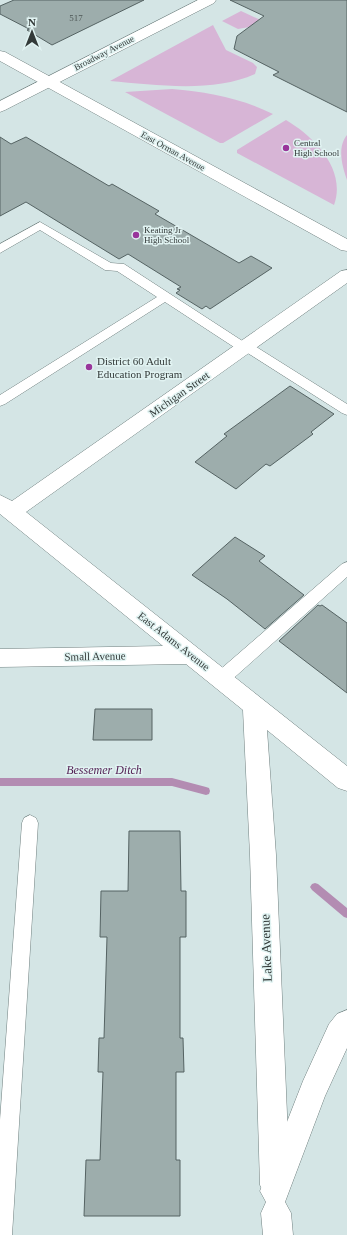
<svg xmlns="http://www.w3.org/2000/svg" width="347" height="1235" font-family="Georgia,serif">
<rect width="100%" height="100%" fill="#d4e5e5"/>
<path fill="#d7b5d6" d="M241,11L265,22L255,26L238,29L222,21Z
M213,25L226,50L253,63L257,67L255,74C213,93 156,85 110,81Z
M172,89C207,92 241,98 273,114L223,143H220L125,92Z
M286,120C313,136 347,169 334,205L237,153V150Z
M347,135V180C342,166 337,147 347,135Z"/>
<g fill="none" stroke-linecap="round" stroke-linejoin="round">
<path fill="#b38cb2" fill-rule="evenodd" d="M0,778H172L206,787L209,788L210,791L209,794L206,795L172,786H0Z
M315,883L318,884L347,908V918L344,917L312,890L310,887L312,884Z"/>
</g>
<path fill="#9dadac" stroke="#556363" d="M14,0H144L52,45L27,30L29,29L0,14V6Z
M230,0H347V112L273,75L279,72L234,49L237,36L264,16Z
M0,137L11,144L26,137L109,186L112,184L159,211L155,214L239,263L251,256L272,268L210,309L206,306L202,309L176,293L180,290L177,289L181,287L128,254L119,259L26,202L0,216Z
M290,386L334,414L311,432L313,434L270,466L266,464L236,489L195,462L227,436L224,434Z
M235,537L265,556L259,561L304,595L265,629L227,599L192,575Z
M318,605L320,606L322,605L347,623V693L279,641Z
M95,709H152V740H93Z
M129,831H180L181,891H186V937H180V1038H183L184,1072H176V1160H180V1216H84L86,1160H100L103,1072H98L99,1038H104L107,937H100L101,891H128Z"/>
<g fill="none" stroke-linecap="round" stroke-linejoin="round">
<g stroke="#718180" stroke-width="1">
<path id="service" d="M40,222L111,263L124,264L244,342L250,343L347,404V415L342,413L246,352L240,351L165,302L5,404L0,406V395L157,297L117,271L105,270L40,230L0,253V244Z
M347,562V577L227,684L221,685L215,684L213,679L215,674L342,564Z
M30,815L36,818L38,823L12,1235H0V1120L22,823L24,818Z"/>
</g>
<g stroke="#718180" stroke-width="1">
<path id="minor" d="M198,0H216L214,3L5,110L0,112V101Z
M347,270V283L26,512L347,766V791L338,788L267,730L276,855L290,1185L285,1195L275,1200L265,1195L260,1185L250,855L243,710L186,664L0,667V649L163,646L0,514V495L12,501L341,271Z"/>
</g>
<g stroke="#718180" stroke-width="1">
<path id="tertiary" d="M0,51L5,52L347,239V251L341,250L0,61Z
M347,1010V1048L325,1096L285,1202L291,1213L293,1235H263L261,1213L266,1202L260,1191L303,1081L329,1024L337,1014Z"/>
</g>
<use href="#service" fill="#fff" fill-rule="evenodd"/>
<use href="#minor" fill="#fff" fill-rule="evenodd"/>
<use href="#tertiary" fill="#fff" fill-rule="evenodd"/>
</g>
<g fill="#99359b" stroke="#e1f3f2" stroke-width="1.5">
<circle cx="286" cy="148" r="4"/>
<circle cx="136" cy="235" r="4"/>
<circle cx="89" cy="367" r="4"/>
</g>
<g text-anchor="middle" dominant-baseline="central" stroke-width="3" stroke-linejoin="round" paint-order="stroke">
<g font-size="9" fill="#4e5756">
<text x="76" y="18">517</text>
</g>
<g font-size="9" fill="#333a39" stroke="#e1f3f2">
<text transform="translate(104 53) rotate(-27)">Broadway Avenue</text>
<text transform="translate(173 151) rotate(29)">East Orman Avenue</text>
</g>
<g font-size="9" fill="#333a39" stroke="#e1f3f2" text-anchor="start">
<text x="294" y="143">Central<tspan x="294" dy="10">High School</tspan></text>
<text x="144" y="230">Keating Jr<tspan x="144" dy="10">High School</tspan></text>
</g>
<g font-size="11" fill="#333a39" stroke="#e1f3f2" text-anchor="start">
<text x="97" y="361">District 60 Adult<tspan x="97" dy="13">Education Program</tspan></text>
</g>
<g font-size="11" fill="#333a39" stroke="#e1f3f2">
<text transform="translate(179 394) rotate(-35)">Michigan Street</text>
<text transform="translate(174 641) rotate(38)">East Adams Avenue</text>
<text transform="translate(95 656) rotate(-1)">Small Avenue</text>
</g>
<g font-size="12" font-style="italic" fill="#552456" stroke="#e1f3f2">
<text x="104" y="770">Bessemer Ditch</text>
</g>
<g font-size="13" fill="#333a39" stroke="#e1f3f2">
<text transform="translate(266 948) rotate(-92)">Lake Avenue</text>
</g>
</g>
<g transform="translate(32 32)" stroke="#e1f3f2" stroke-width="3" paint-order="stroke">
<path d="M0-3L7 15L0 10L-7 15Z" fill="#333a39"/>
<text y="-6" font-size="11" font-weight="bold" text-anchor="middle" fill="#333a39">N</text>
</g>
</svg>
